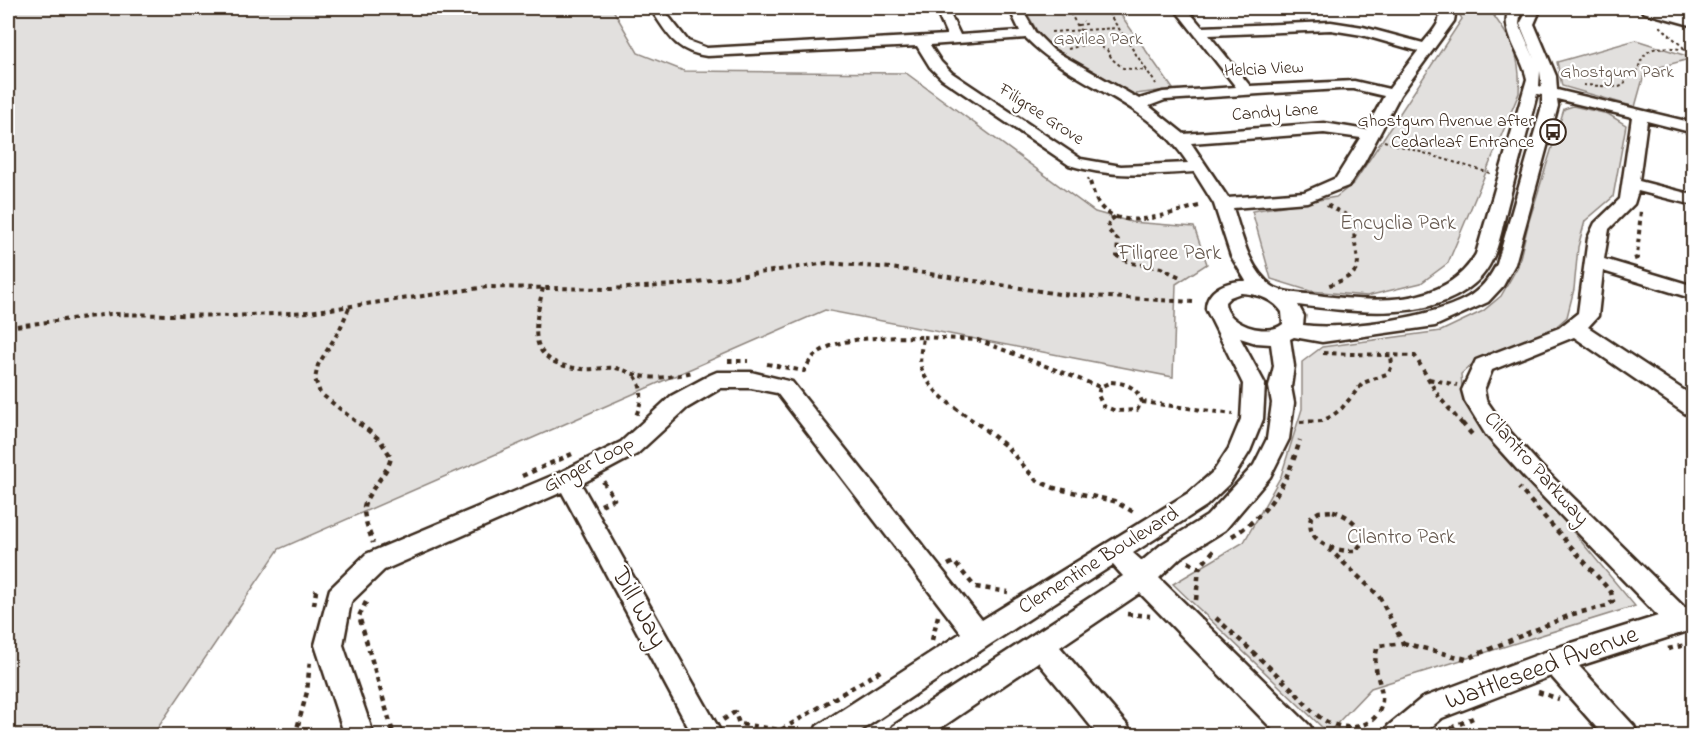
<svg xmlns="http://www.w3.org/2000/svg" width="1701" height="743" font-family="'Indie Flower',sans-serif">
<rect width="100%" height="100%" fill="#fff"/>
<filter id="ink" filterUnits="userSpaceOnUse"><feTurbulence type="fractalNoise" baseFrequency=".0167" numOctaves="2"/><feDisplacementMap in="SourceGraphic" scale="12" xChannelSelector="R" yChannelSelector="G"/><feConvolveMatrix kernelMatrix="1 2 1 2 8 2 1 2 1" color-interpolation-filters="sRGB"/></filter>
<g filter="url(#ink)">
<path fill="#e2e0de" stroke="#8e857e" stroke-width="1.5" d="M8,8H612L638,53L684,71L906,73L1095,212L1131,222L1194,227L1207,264L1176,284L1173,377L825,310L279,549L153,735H8Z
M1024,8H1116L1173,89L1136,94L1124,93L1112,87L1045,45Z
M1456,8H1497L1494,16C1514,43 1521,59 1519,93L1448,263L1421,283L1367,296L1310,291L1271,279L1252,211L1336,197L1354,183L1462,19Z
M1636,40L1693,58L1645,71L1635,107L1562,86L1557,62Z
M1573,106L1608,114L1626,125L1613,197L1585,221L1578,247L1574,289L1567,317L1550,332L1478,359L1461,374L1463,400L1635,606L1371,688L1328,733L1173,584L1244,542L1281,476L1302,409V362L1322,347L1441,331L1483,311L1501,296L1518,266L1529,221L1564,109Z"/>
<g fill="none" stroke-linecap="round" stroke-linejoin="round">
<g stroke="#3b2a1e" stroke-width="5">
<path id="street" d="M650,8H662L688,41L707,48L947,35L935,8H947L960,35L1020,31L1009,8H1021L1035,32L1053,50L1139,99L1163,92L1236,87L1174,8H1186L1202,27L1331,22L1363,27L1423,43C1432,31 1444,22 1438,8H1450L1455,15L1454,21L1400,95L1364,163L1348,186L1307,202L1233,208C1242,235 1248,268 1272,286C1283,294 1303,293 1317,295C1370,302 1445,309 1476,254L1527,79C1523,56 1499,31 1509,8H1521L1519,24L1534,58L1520,24L1529,8H1541L1534,24L1556,76L1557,90L1694,123V133L1647,121L1639,181L1694,195V205L1638,191L1634,204L1609,229L1604,259L1694,286V299L1603,271L1598,316L1588,327L1694,397V416L1686,414L1574,337L1492,370L1484,390L1486,400L1502,423L1540,465L1685,608L1694,607V629L1579,666L1634,726L1638,736H1604L1551,676L1442,718L1421,736H1384L1388,726L1422,698L1556,648L1658,616L1524,477L1486,435L1465,401L1462,390L1476,360L1559,328L1578,313L1588,238L1595,223L1620,199L1632,117L1557,99L1558,106L1515,264L1503,286L1488,302L1435,326L1322,342L1294,337L1290,339L1294,366L1291,387L1294,403L1289,439L1270,477L1225,530L1180,558L1159,578L1310,726L1314,736H1279L1140,593L1060,647L1128,726L1132,736H1099L1038,662L929,736H889L893,726L1123,576L1113,565L989,645L853,736H813L817,726L961,633L777,393L751,388H721L687,408L637,454L581,484L723,736H693L562,492L384,570L351,602L343,645L374,736H345L315,645L330,589L366,554L559,473L621,442L671,396L710,375L717,372H751L792,382L982,620L1190,492L1214,471L1229,448L1241,419L1243,384L1206,309C1206,289 1228,280 1246,281L1231,256L1214,204L1194,172C1151,175 1111,178 1069,165L942,79L930,67L917,46L707,56C674,51 668,34 650,8ZM1331,30L1362,35L1418,51L1389,89L1354,81L1250,86L1209,35ZM1026,38C1075,88 1148,100 1188,163L1121,166L1081,159L952,73L941,62L930,45ZM1540,71L1542,87L1539,86ZM1340,89H1354L1384,96L1366,130L1324,123L1184,134L1149,106L1165,100ZM1537,94L1542,95V106L1497,264C1491,275 1484,286 1474,293C1444,317 1340,331 1303,325L1304,316L1298,305C1354,312 1438,324 1481,277C1499,257 1502,225 1509,200C1518,165 1528,130 1537,94ZM1324,133L1361,138L1336,178L1304,192L1228,198L1191,143ZM1241,293C1257,294 1272,298 1282,312L1283,324C1267,338 1225,324 1225,302L1230,297ZM1240,338L1256,343L1271,344L1274,366L1269,387L1272,403L1267,439L1254,465L1207,516L1162,544L1142,561L1133,553L1206,506L1230,483L1250,451L1263,419L1265,384Z"/>
</g>
<g stroke="#3b2a1e" stroke-width="5">
<path id="highway" d="M1640,8H1671L1694,14V26L1643,12Z"/>
</g>
<path stroke="#3b2a1e" stroke-width="2" stroke-dasharray="3 3" stroke-linecap="butt" d="M1040,8H1048
M1067,8L1086,40L1107,50L1112,59L1123,68L1147,71
M1105,8L1156,84
M1032,13L1105,9
M1078,25L1086,24L1083,21
M1660,26L1686,50L1694,51
M1051,32L1118,28
M1068,49L1090,43
M1583,85L1619,87L1624,85L1627,76L1638,70C1644,43 1663,46 1686,50
M1384,141L1490,173
M1088,178L1090,183"/>
<path stroke="#3b2a1e" stroke-width="4" stroke-dasharray="4.5 4.5" stroke-linecap="butt" d="M1090,182C1093,190 1095,201 1102,208C1126,232 1171,212 1199,206
M1327,205L1350,217L1355,223C1350,261 1377,269 1327,286
M1115,217L1109,221L1108,230L1118,240L1117,256L1131,263L1161,268L1180,277
M1634,259L1637,258L1641,209
M543,288C533,332 526,363 582,369C593,370 604,367 615,368C623,369 629,373 637,375C655,380 674,377 692,372
M349,308L339,331L318,365L315,379L320,393L360,425
M8,327L110,314L233,316L309,312L487,287L611,289L676,285L827,263L891,268L1059,294L1193,302
M923,337L978,340L1100,387
M1323,353L1415,356L1439,397L1463,425
M728,361H748
M767,364L804,371C807,366 810,360 814,356C839,334 892,338 923,337C922,347 918,360 922,370C931,394 959,410 979,425
M635,376C644,390 642,401 636,416
M1429,379L1457,385
M1111,382C1126,383 1137,387 1142,402L1137,410L1116,411L1103,406L1098,395L1100,387Z
M1142,402L1233,414
M1300,422L1322,421L1332,416L1342,408L1363,383L1389,373L1392,365L1391,356"/>
<path stroke="#3b2a1e" stroke-width="4.5" stroke-dasharray="5 5" stroke-linecap="butt" d="M359,423L380,440L391,457C388,476 362,495 364,511C365,522 370,533 373,543
M977,423L1007,447L1036,480L1054,488L1114,501L1137,514
M1462,423L1475,438
M522,476L572,454
M601,505L614,499L603,481
M1333,511C1349,516 1359,524 1364,540L1356,551C1336,552 1305,543 1311,517L1319,512Z
M1232,536C1270,514 1288,481 1300,440
M1188,562L1199,568L1215,549
M948,565L954,562L975,587L1008,592
M1196,600L1199,568
M366,602L359,616L394,736
M314,605L316,591L320,587
M1127,614L1150,616
M1216,618C1241,641 1266,664 1291,688C1302,698 1310,712 1324,720C1340,730 1367,731 1378,713C1391,691 1368,674 1378,646L1403,643L1379,596L1329,549
M932,640L938,616
M1403,643L1466,659L1573,614L1607,606L1613,601L1611,592L1519,488
M1668,649L1694,643
M1538,692L1559,699
M723,720L735,712L739,724L781,730L882,670
M295,736L307,692L310,660
M1444,736L1455,726L1473,718"/>
<use href="#street" fill="#fff" fill-rule="evenodd"/>
<use href="#highway" fill="#fff" fill-rule="evenodd"/>
</g>
</g>
<defs>
<g id="bus-ring" transform="scale(1.35)"><circle r="9.5" fill="#fff" stroke="#3b2a1e" stroke-width="1.5"/><path d="M-5-6H5V4H4V6H2V4H-2V6H-4V4H-5ZM-3.5-4V0h7V-4ZM-3.5 1.2v1.5H-2V1.2ZM2 1.2v1.5H3.5V1.2Z" fill="#3b2a1e"/></g>
</defs>
<g fill-rule="evenodd">
<use href="#bus-ring" x="1553" y="132"/>
</g>
<g text-anchor="middle" dominant-baseline="central" stroke-width="4.5" stroke-linejoin="round" paint-order="stroke">
<g font-size="18" fill="#65584e" stroke="#fff">
<text x="1098" y="40">Gavilea Park</text>
<text x="1617" y="73">Ghostgum Park</text>
</g>
<g font-size="18" fill="#3b2a1e" stroke="#fff">
<text transform="translate(1264 70) rotate(-3)">Helcia View</text>
<text transform="translate(1275 113) rotate(-4)">Candy Lane</text>
<text transform="translate(1041 115) rotate(33)">Filigree Grove</text>
</g>
<g font-size="18" fill="#3b2a1e" stroke="#fff" text-anchor="end">
<text x="1534" y="122">Ghostgum Avenue after<tspan x="1534" dy="21">Cedarleaf Entrance</tspan></text>
</g>
<g font-size="21" fill="#65584e" stroke="#fff">
<text x="1398" y="224">Encyclia Park</text>
<text x="1170" y="254">Filigree Park</text>
<text x="1401" y="538">Cilantro Park</text>
</g>
<g font-size="21" fill="#3b2a1e" stroke="#fff">
<text transform="translate(589 465) rotate(-28)">Ginger Loop</text>
<text transform="translate(1536 469) rotate(48)">Cilantro Parkway</text>
<text transform="translate(1099 561) rotate(-32)">Clementine Boulevard</text>
</g>
<g font-size="26" fill="#3b2a1e" stroke="#fff">
<text transform="translate(638 608) rotate(61)">Dill Way</text>
<text transform="translate(1542 669) rotate(-20)">Wattleseed Avenue</text>
</g>
</g>
<rect width="1701" height="743" fill="none" stroke="#fff" stroke-width="30"/>
<rect x="15" y="15" width="1671" height="713" fill="none" stroke="#3b2a1e" stroke-width="2" filter="url(#ink)"/>
</svg>
